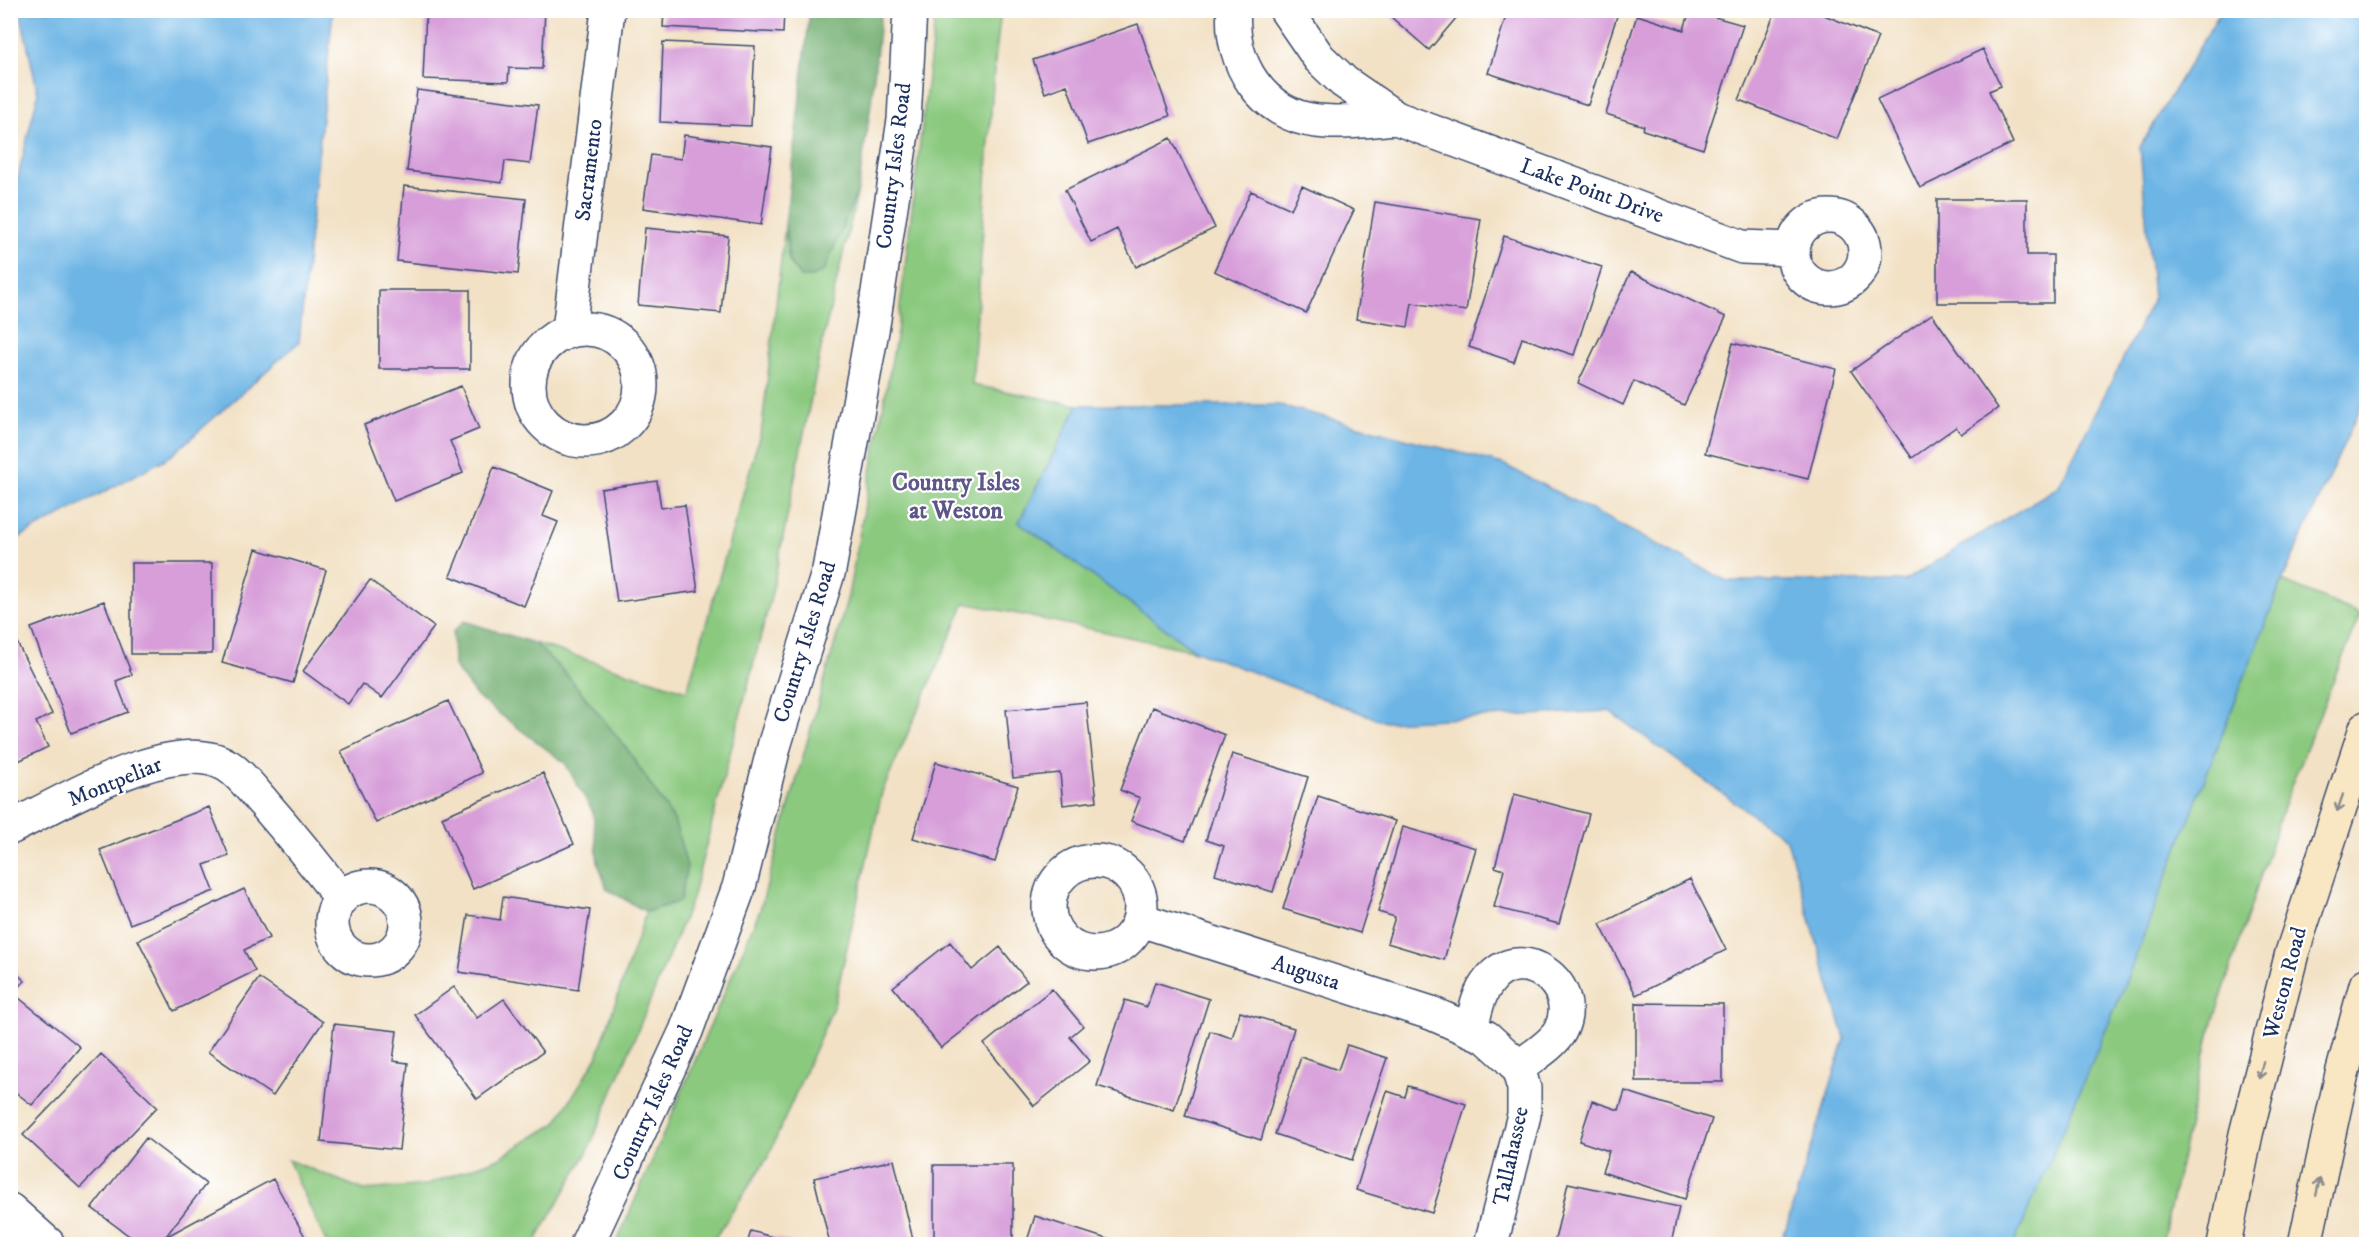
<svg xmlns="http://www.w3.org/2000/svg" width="2377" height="1255" font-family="'IM FELL DW Pica',serif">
<rect width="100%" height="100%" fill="#fff"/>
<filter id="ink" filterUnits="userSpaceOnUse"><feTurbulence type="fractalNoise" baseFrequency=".0167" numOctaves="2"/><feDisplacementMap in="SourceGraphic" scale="12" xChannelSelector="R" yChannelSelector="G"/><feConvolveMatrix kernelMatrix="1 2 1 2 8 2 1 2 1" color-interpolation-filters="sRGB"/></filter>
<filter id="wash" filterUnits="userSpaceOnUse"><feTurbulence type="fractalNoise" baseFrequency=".008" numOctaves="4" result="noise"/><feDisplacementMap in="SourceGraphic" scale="24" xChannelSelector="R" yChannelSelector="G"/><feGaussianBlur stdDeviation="1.35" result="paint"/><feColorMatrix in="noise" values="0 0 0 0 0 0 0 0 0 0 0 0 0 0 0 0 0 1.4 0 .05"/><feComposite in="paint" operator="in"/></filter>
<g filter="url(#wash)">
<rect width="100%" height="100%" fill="#f2e1c5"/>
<path fill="#8bc97f" stroke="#537c6e" stroke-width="1.5" d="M936,11H1001L994,69L972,385L1078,405L1019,522L1196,651L965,603L882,792L834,1005L768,1157L711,1244H616L760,910L848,596L897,332Z
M858,190L821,348L771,597L692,899L588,1151L534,1244H327L288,1160L364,1190L426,1185L499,1158L556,1123L597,1057L646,912L680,901L674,820L627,749L568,676L534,643L687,691L762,427L785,225L789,261L824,270Z
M2282,581L2360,614L2285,801L2209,1035L2162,1244H2011Z"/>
<path fill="#70ad6e" stroke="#466e66" stroke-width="1.5" d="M810,11H881L871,104L858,190L824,271L812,277H800L789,261L785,225Z
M464,621L534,643L568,676L627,749L674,820L687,866L680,901L646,912L607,889L598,863L593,812L565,763L477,697L454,666L453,632Z"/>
<path fill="#6db5e5" stroke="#4472a2" stroke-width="1.5" d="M20,11H333L299,342L171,456L11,542V205L38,94Z
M2221,11H2366V395L2282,581L2117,1004L2014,1244H1781L1845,1039L1787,840L1609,711L1385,722L1196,651L1019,522L1078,405H1279L1503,464L1727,581H1904L2058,487L2153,299L2140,147Z"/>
<g id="blocks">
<path fill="#d79ed9" d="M426,10H545L542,69L509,68L508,82L423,79Z
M664,10H784L783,33L663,27Z
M1383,10H1463L1429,50Z
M1508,10H1619L1588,105L1488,73Z
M1690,10L1743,25L1703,149L1643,130L1644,126L1606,114L1637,15L1684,30Z
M1776,10H1812L1878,37L1837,139L1739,100Z
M1138,24L1170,116L1088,144L1067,85L1045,93L1033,60Z
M663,42L755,46L751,126L660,122Z
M1983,49L2001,86L1989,91L2013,143L1920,188L1877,99Z
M417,90L538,105L530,164L505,161L502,183L407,171Z
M684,135L772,147L761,225L643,208L651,155L681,159Z
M1171,138L1215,228L1136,267L1117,229L1091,242L1065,190Z
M404,186L526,199L518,274L397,261Z
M1302,186L1354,210L1306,313L1214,271L1251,191L1291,209Z
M1937,199H2027V255H2053V303H1937Z
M1375,202L1481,219L1466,311L1412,303L1408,327L1356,319Z
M645,228L728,236L721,313L638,305Z
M1504,236L1602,267L1574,355L1522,338L1514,362L1469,347Z
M1631,272L1726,317L1684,405L1634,381L1623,405L1578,383Z
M379,290H470V369H379Z
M1932,314L1998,408L1961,434L1956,427L1912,458L1851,371Z
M1733,343L1836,369L1808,479L1705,453Z
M461,386L479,429L450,441L463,473L394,501L364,425Z
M494,467L553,491L543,516L558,522L524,606L450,576Z
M657,481L661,508L685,505L698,591L617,602L601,489Z
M256,549L326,570L293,683L222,663Z
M131,563H212V654H131Z
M370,580L434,627L382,698L362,684L348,704L303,671Z
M104,601L132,675L116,681L128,712L71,733L31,628Z
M13,634L52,714L36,722L48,747L10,765V635Z
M448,701L482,773L376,823L341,751Z
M1086,702L1097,801L1063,805L1060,773L1013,778L1006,710Z
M1152,707L1225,735L1185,841L1131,821L1140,798L1120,790Z
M1232,754L1308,777L1273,892L1215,874L1224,846L1206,840Z
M936,762L1018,786L995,862L913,838Z
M543,773L574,844L473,889L442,817Z
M1514,794L1589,814L1559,924L1494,907L1504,870L1495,867Z
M1318,796L1395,821L1360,933L1283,909Z
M209,807L229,856L204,865L214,891L130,924L100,850Z
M1403,827L1476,848L1444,960L1387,943L1395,917L1378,912Z
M1690,879L1726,950L1636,995L1600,924Z
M244,889L269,938L244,950L255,971L174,1011L138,940Z
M503,897L590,910L578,990L459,972L468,915L500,920Z
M950,942L972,970L1000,947L1027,981L941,1048L893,987Z
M10,968L25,981L10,995Z
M259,978L323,1022L273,1096L208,1052Z
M1155,982L1209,999L1174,1110L1097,1086L1125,1000L1147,1007Z
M454,987L477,1018L504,999L543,1052L477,1099L415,1015Z
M1052,989L1083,1026L1070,1037L1090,1061L1034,1106L984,1044Z
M19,998L80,1047L32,1105L10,1088V1008Z
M1636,1003L1723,1004V1082H1636Z
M1240,1012L1294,1028L1261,1140L1185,1116L1210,1031L1232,1038Z
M334,1024L397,1031L393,1061L408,1063L399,1150L321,1142Z
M1347,1045L1387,1058L1352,1160L1275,1134L1301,1057L1338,1070Z
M101,1054L157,1107L80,1188L23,1135Z
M1408,1086L1466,1104L1432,1213L1356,1190L1387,1091L1405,1097Z
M1625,1091L1712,1119L1685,1199L1602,1172L1609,1151L1579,1141L1592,1101L1619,1110Z
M146,1138L206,1184L160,1244H140L92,1208Z
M894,1160L914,1244H873L872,1240L851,1244H830L814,1178Z
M934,1165H1013V1244H934Z
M273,1179L309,1244H175L169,1235Z
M1568,1183L1679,1207L1671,1244H1554Z
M1035,1216L1110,1240L1109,1244H1026Z
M751,1231L796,1244H747Z"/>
</g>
</g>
<g filter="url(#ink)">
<use href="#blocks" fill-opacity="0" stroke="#3b4a6d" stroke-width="1.5"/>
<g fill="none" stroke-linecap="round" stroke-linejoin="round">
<g stroke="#3b4a6d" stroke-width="36">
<path id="minor" d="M1234,10C1229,62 1262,115 1317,121C1343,124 1370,120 1396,118
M1286,10L1319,58L1344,82L1396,118L1742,247L1792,249
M1793 252a36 36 0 1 1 72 0a36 36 0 1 1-72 0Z
M529 385a56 56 0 1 1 112 0a56 56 0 1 1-112 0Z
M569,330L608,10
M10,828C60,804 176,732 228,766C242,775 252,790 263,802C290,833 316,865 341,898
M1049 907a46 46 0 1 1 92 0a46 46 0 1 1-92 0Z
M332 923a37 37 0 1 1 74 0a37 37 0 1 1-74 0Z
M1141,920L1431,1013L1486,1037L1507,1056L1518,1068L1524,1088V1115L1491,1244
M1471,1029C1475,1013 1478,994 1489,981C1520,940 1584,984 1560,1031C1552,1046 1531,1057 1518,1068
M10,1210L48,1244"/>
</g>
<g stroke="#3b4a6d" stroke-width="36">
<path id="tertiary" d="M587,1244L686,1031L739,887L775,743L829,570L873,325L904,120L910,10"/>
</g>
<g stroke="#3b4a6d" stroke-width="36">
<path id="secondary" d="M2224,1244L2246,1134L2292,953L2366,728
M2305,1244L2341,1078L2366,985"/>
</g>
<use href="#minor" stroke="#fff" stroke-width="33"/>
<use href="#tertiary" stroke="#fff" stroke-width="33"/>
<use href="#secondary" stroke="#f9e7c3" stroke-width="33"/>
</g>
<defs><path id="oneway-shaft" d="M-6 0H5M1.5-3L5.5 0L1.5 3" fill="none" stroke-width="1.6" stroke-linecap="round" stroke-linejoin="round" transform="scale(1.5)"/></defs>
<g stroke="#8a8b90">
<use href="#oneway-shaft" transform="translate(2340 803) rotate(109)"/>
<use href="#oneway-shaft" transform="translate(2261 1070) rotate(104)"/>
<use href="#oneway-shaft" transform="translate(2318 1187) rotate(-78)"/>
</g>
</g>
<g text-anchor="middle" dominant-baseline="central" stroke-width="4.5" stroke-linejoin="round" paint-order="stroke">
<g font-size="22" fill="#1b2f5e" stroke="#fff">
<text transform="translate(894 166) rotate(-83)">Country Isles Road</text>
<text transform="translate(589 170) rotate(-83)">Sacramento</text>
<text transform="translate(1592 191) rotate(20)">Lake Point Drive</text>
<text transform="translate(805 642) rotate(-73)">Country Isles Road</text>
<text transform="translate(115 782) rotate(-22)">Montpeliar</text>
<text transform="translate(1306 973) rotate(18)">Augusta</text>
<text transform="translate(2285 983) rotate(-75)">Weston Road</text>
<text transform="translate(653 1103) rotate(-66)">Country Isles Road</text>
<text transform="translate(1511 1156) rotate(-78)">Tallahassee</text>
</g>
<g font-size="24" font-weight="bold" fill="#5d5689" stroke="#fff">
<text x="956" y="483">Country Isles<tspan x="956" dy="28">at Weston</tspan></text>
</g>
</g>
<rect width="2377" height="1255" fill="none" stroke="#fff" stroke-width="36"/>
</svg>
